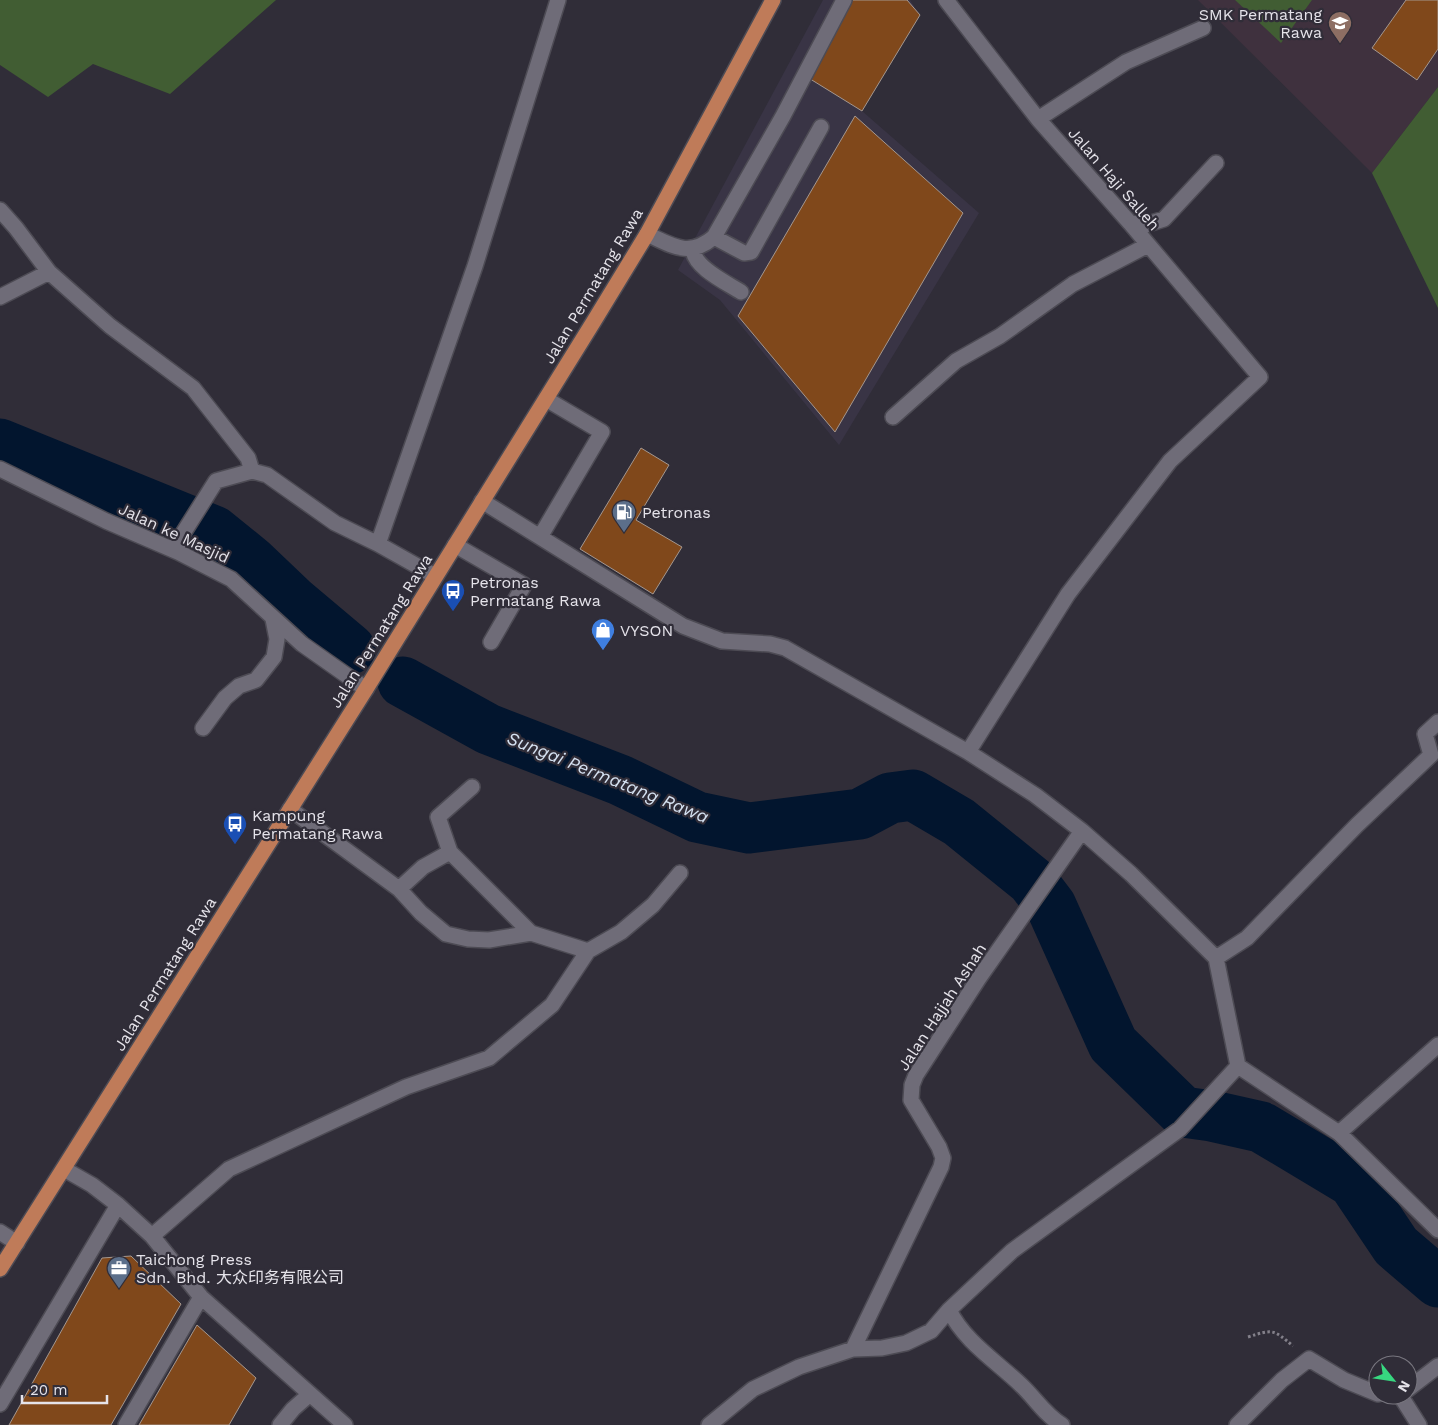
<svg xmlns="http://www.w3.org/2000/svg" width="1438" height="1425" font-family="'Work Sans','Noto Sans SC',sans-serif">
<rect width="100%" height="100%" fill="#302d38"/>
<path fill="#393445" d="M823,0H910L920,15L862,111L979,213L839,445L720,300L678,270Z"/>
<path fill="#3f313e" d="M1198,0H1438V87L1372,173Z"/>
<path fill="#415d33" d="M0,0H276L170,94L93,64L48,97L0,65Z
M1235,0H1312L1281,43Z
M1438,87V308L1372,173Z"/>
<g fill="none" stroke-linecap="round" stroke-linejoin="round">
<path stroke="#02152e" stroke-width="51" d="M0,444L214,531L251,561L293,601L350,649
M403,682L488,729L620,780L697,817L749,828L860,814L890,798L913,795L959,822L1032,881L1051,906L1113,1044L1183,1112L1212,1116L1261,1127L1353,1182L1396,1246L1438,1282"/>
</g>
<path fill="#80481b" stroke="#a4978f" d="M850,0H907L920,15L862,111L807,77Z
M1406,0H1438V49L1417,80L1372,48Z
M855,116L963,213L835,432L738,316Z
M641,448L669,465L636,520L682,547L653,594L580,549Z
M131,1256L181,1304L111,1425H9L102,1258Z
M197,1325L256,1378L229,1425H139Z"/>
<g fill="none" stroke-linecap="round" stroke-linejoin="round">
<g stroke="#4d4b54" stroke-width="18">
<path id="minor" d="M946,0L1038,119L1130,223L1260,377L1170,461L1068,594L968,752
M1038,119L1126,62L1203,28
M0,210L16,228L49,272L110,326L193,388L248,458L252,471
M1130,223L1145,225L1164,219L1216,163
M647,234C673,246 689,258 714,237L783,116L844,0
M714,237L744,253L751,252L821,127
M693,249C693,267 727,283 741,292
M0,297L49,272
M893,417L956,361L1000,336L1073,284L1148,245
M0,469L106,521L178,552L231,579L302,644L366,689
M482,501L683,626L722,641L770,644L785,648L968,752L1035,795L1082,831L1131,874L1216,958L1238,1066L1339,1133L1438,1230
M540,537L602,432L546,399
M378,544L475,266L558,0
M455,545L524,585L491,642
M178,552L177,543L216,481L252,471L267,475L335,523L378,544L435,576
M203,728L225,698L239,686L256,680L274,657L277,639L273,619
M472,787L438,817L450,852L531,933
M290,809L399,889L421,913L446,934L468,939L489,940L531,933L588,951
M399,889L423,867L450,852
M1216,958L1247,938L1357,825L1431,755L1425,734L1438,722
M1339,1133L1438,1045
M64,1169L92,1185L118,1205L152,1236L201,1297L345,1425
M0,1232L17,1243
M152,1236L229,1169L406,1087L489,1058L552,1005L588,951L621,932L653,905L680,873
M949,1310C965,1342 996,1361 1021,1385C1035,1398 1045,1415 1062,1425
M853,1349L941,1167L943,1158L939,1147L911,1100L912,1085L916,1075L979,978L1082,831
M1408,1389L1438,1366
M1400,1395L1419,1425
M0,1404L118,1205
M126,1425L201,1297
M280,1425L293,1409L310,1394
M709,1425L753,1389L799,1367L853,1349L882,1348L906,1343L931,1331L949,1310L1012,1251L1180,1129L1238,1066
M1237,1425L1282,1380L1309,1359L1344,1380L1378,1394"/>
</g>
<g stroke="#4d4b54" stroke-width="18">
<path id="major" d="M0,1269L366,689L594,321L647,234L773,0"/>
</g>
<path stroke="#83808a" stroke-width="3" stroke-dasharray="2.5 2.5" stroke-linecap="butt" d="M1248,1337C1273,1329 1273,1329 1293,1346"/>
<use href="#minor" stroke="#6f6c78" stroke-width="15"/>
<use href="#major" stroke="#bf7b59" stroke-width="15"/>
</g>
<defs>
<g id="school-pin" transform="scale(1.25)"><path d="M0 17L-7.5 6A9.5 9.5 0 1 1 7.5 6Z" fill="#8d6e63" stroke="#302d38"/><path d="M0-5L7-2L0 1L-7-2ZM-4 1L0 2.5L4 1V4Q0 6-4 4Z" fill="#fff"/></g>
<g id="fuel-pin" transform="scale(1.25)"><path d="M0 17L-7.5 6A9.5 9.5 0 1 1 7.5 6Z" fill="#5c6f8a" stroke="#302d38"/><path d="M-5.5-6h7V0h2V4h1.3V-2.5L3-4.5l.8-.8L6-3V5H2.5V1h-1V6h-7ZM-4.2-4.7v3.2H.2V-4.7Z" fill="#fff"/></g>
<g id="bus-pin" transform="scale(1.25)"><path d="M0 17L-7.5 6A9.5 9.5 0 1 1 7.5 6Z" fill="#1a4fb4" stroke="#302d38"/><path d="M-5-6H5V4H4V6H2V4H-2V6H-4V4H-5ZM-3.5-4V0h7V-4ZM-3.5 1.2v1.5H-2V1.2ZM2 1.2v1.5H3.5V1.2Z" fill="#fff"/></g>
<g id="shop-pin" transform="scale(1.25)"><path d="M0 17L-7.5 6A9.5 9.5 0 1 1 7.5 6Z" fill="#3f7fe0" stroke="#302d38"/><path d="M-5-2.5h2.3a2.7 3.5 0 0 1 5.4 0H5L5.5 6h-11ZM-1.5-2.5h3a1.5 2.3 0 0 0-3 0Z" fill="#fff"/></g>
<g id="office-pin" transform="scale(1.25)"><path d="M0 17L-7.5 6A9.5 9.5 0 1 1 7.5 6Z" fill="#5c6f8a" stroke="#302d38"/><path d="M-6-3h4V-5.5h4V-3h4V5H-6ZM-1-4.5V-3h2v-1.5ZM-6 0V1H6V0Z" fill="#fff"/></g>
</defs>
<g fill-rule="evenodd">
<use href="#school-pin" x="1340" y="23"/>
<use href="#fuel-pin" x="624" y="512"/>
<use href="#bus-pin" x="453" y="591"/>
<use href="#shop-pin" x="603" y="630"/>
<use href="#bus-pin" x="235" y="824"/>
<use href="#office-pin" x="119" y="1268"/>
</g>
<g text-anchor="middle" dominant-baseline="central" stroke-width="4.5" stroke-linejoin="round" paint-order="stroke">
<g font-size="16" fill="#e5e3ea" stroke="#302d38" text-anchor="start">
<text x="1322" y="14" text-anchor="end">SMK Permatang<tspan x="1322" dy="18">Rawa</tspan></text>
<text x="642" y="512">Petronas</text>
<text x="470" y="582">Petronas<tspan x="470" dy="18">Permatang Rawa</tspan></text>
<text x="620" y="630">VYSON</text>
<text x="252" y="815">Kampung<tspan x="252" dy="18">Permatang Rawa</tspan></text>
<text x="136" y="1259">Taichong Press<tspan x="136" dy="18">Sdn. Bhd. 大众印务有限公司</tspan></text>
</g>
<g font-size="16" fill="#e5e3ea" stroke="#302d38">
<text transform="translate(1114 179) rotate(49)">Jalan Haji Salleh</text>
<text transform="translate(593 286) rotate(-59)">Jalan Permatang Rawa</text>
<text transform="translate(174 533) rotate(25)">Jalan ke Masjid</text>
<text transform="translate(381 631) rotate(-58)">Jalan Permatang Rawa</text>
<text transform="translate(165 974) rotate(-58)">Jalan Permatang Rawa</text>
<text transform="translate(942 1007) rotate(-57)">Jalan Hajjah Ashah</text>
</g>
<g font-size="18" font-style="italic" fill="#d5e1f1" stroke="#302d38">
<text transform="translate(608 777) rotate(22)">Sungai Permatang Rawa</text>
</g>
</g>
<g transform="translate(1393 1380) rotate(120)"><circle r="24" fill="#302d38" stroke="#78767f"/>
<path d="M0-4L9 19L0 12L-9 19Z" fill="#37d880"/>
<text y="-8" font-size="14" font-weight="bold" text-anchor="middle" fill="#e5e3ea">N</text>
</g>
<path d="M22 1395v8h85v-8" fill="none" stroke="#e5e3ea" stroke-width="2.5"/>
<text x="30" y="1395" font-size="15" fill="#e5e3ea" stroke="#302d38" stroke-width="4" paint-order="stroke">20 m</text>
</svg>
